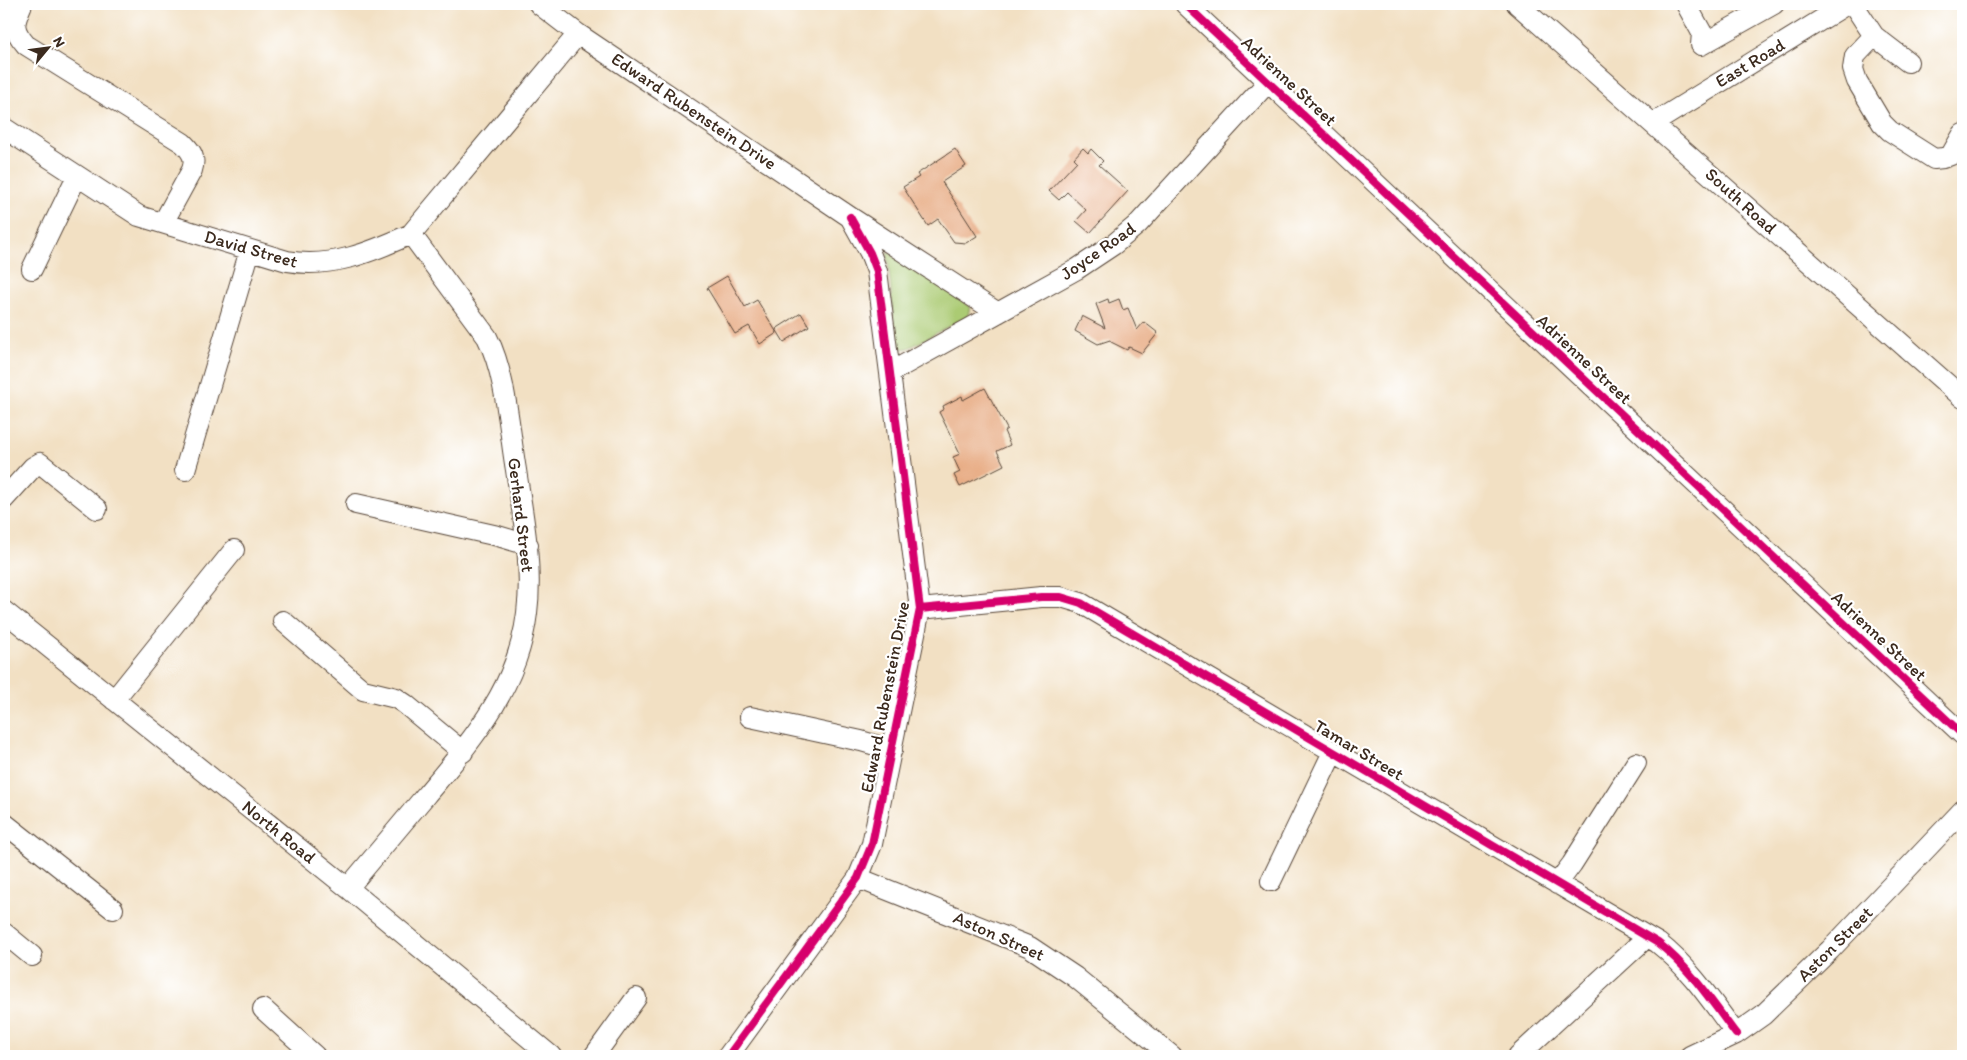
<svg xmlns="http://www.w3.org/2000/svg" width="1967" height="1060" font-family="Itim,sans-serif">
<rect width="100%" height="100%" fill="#fff"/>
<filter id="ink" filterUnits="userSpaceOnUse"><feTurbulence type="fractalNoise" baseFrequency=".02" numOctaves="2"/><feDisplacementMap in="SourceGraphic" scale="10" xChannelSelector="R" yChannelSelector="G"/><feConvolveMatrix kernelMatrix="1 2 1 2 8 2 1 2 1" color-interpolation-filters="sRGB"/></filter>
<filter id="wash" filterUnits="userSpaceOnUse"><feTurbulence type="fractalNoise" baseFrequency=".0096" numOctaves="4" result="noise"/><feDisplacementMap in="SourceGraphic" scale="20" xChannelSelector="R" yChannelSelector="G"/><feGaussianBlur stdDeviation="1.12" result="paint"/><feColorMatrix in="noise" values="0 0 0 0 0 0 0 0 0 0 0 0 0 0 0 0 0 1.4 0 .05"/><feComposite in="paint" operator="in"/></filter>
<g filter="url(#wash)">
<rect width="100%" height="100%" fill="#f2e0c3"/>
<path fill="#abcb73" stroke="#737a48" d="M887,251L970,306L968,316L909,348L900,349L896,341Z"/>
<g id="blocks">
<path fill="#e8ad86" d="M1083,148L1088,153L1091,149L1103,161L1099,165L1128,191L1090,233L1076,221L1086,210L1067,192L1059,200L1049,191L1077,161L1074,158Z
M955,149L966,166L942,182L977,236L966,243L954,242L938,219L928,226L903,187L919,177L917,174Z
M727,276L745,307L757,300L777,333L760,344L749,326L735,334L707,288Z
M1108,299L1109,303L1119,299L1123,310L1128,308L1137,330L1144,322L1158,333L1142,353L1129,347L1127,350L1111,342L1110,340L1098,344L1075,331L1082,316L1105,328L1096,304Z
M801,313L809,326L784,342L776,329Z
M985,388L1007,429L1004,431L1010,445L997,451L1004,465L960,487L954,475L960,472L953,457L960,454L939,412L944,409L943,406L962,396L963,400Z"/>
</g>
</g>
<g filter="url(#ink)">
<use href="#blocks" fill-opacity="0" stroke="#564537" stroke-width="1"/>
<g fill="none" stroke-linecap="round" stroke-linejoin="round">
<g stroke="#564537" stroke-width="22">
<path id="minor" d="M22,4C14,23 11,28 26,45L183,143C192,152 196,158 192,170L163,223
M539,4L578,34L850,217L998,313
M1185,4L1963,735
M1517,4L1963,398
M1686,4L1702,33L1701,45L1774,4
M1853,4L1874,36L1855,56L1853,69L1857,81L1882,123L1890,131L1934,159L1943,158L1951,155L1963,134
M1874,36L1908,62
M1654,123L1847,4
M4,128L139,216L287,261C331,269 371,252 411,234L578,34
M32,269L77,176
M891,372L1077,269L1113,245L1138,224L1268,82
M185,470L250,250
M4,499L33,467L40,463L97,509
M356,504L498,536L528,545
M920,609L1041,597H1061L1081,603L1658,943C1690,968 1712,1002 1736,1034
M4,611L348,888L551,1056
M283,621L363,690L396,698L405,704L463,752
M114,700L234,550
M750,717L861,741L892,750
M4,823L113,909
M858,878L1030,947L1075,977L1172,1056
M1271,881L1333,752
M1557,884L1572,864L1636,763
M348,888C374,857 400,826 426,795C473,739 518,688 527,613C533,565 523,517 516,470C509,429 506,374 487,337L411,234
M4,933L32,956
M263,1009L315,1056
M594,1056L636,998
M728,1056L858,878L872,844L920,609L877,271L870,253L850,217
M1518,1056L1647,937
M1690,1056L1736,1034L1763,1015L1830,950L1963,810"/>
</g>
<use href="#minor" stroke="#fff" stroke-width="20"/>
<g stroke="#fff" stroke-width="11">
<path id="cycleway" d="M1185,4L1963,735
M920,609L1041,597H1061L1081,603L1658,943C1690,968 1712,1002 1736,1034
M728,1056L858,878L872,844L920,609L877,271L870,253L850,217"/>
</g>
<use href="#cycleway" stroke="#d6006c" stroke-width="8"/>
</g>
</g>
<g text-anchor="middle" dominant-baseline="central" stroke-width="4.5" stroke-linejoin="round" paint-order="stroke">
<g font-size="18" fill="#3b2a1e" stroke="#fff">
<text transform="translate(1750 63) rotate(-31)">East Road</text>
<text transform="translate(1289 81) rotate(43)">Adrienne Street</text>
<text transform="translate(694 111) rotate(34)">Edward Rubenstein Drive</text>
<text transform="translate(1741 201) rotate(42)">South Road</text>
<text transform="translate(251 249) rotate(16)">David Street</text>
<text transform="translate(1098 251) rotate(-35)">Joyce Road</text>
<text transform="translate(1584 359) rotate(43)">Adrienne Street</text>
<text transform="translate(521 515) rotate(83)">Gerhard Street</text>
<text transform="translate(1879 636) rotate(43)">Adrienne Street</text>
<text transform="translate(885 697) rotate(-79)">Edward Rubenstein Drive</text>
<text transform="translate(1359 750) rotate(31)">Tamar Street</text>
<text transform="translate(279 832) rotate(39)">North Road</text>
<text transform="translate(999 936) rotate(24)">Aston Street</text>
<text transform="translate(1835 944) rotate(-45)">Aston Street</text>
</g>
</g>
<rect width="1967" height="1060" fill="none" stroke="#fff" stroke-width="20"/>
<g transform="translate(48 48) rotate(61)" stroke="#ffffff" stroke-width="4" paint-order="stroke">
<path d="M0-4L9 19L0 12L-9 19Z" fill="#3b2a1e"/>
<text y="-8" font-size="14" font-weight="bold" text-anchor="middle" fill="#3b2a1e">N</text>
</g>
</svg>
